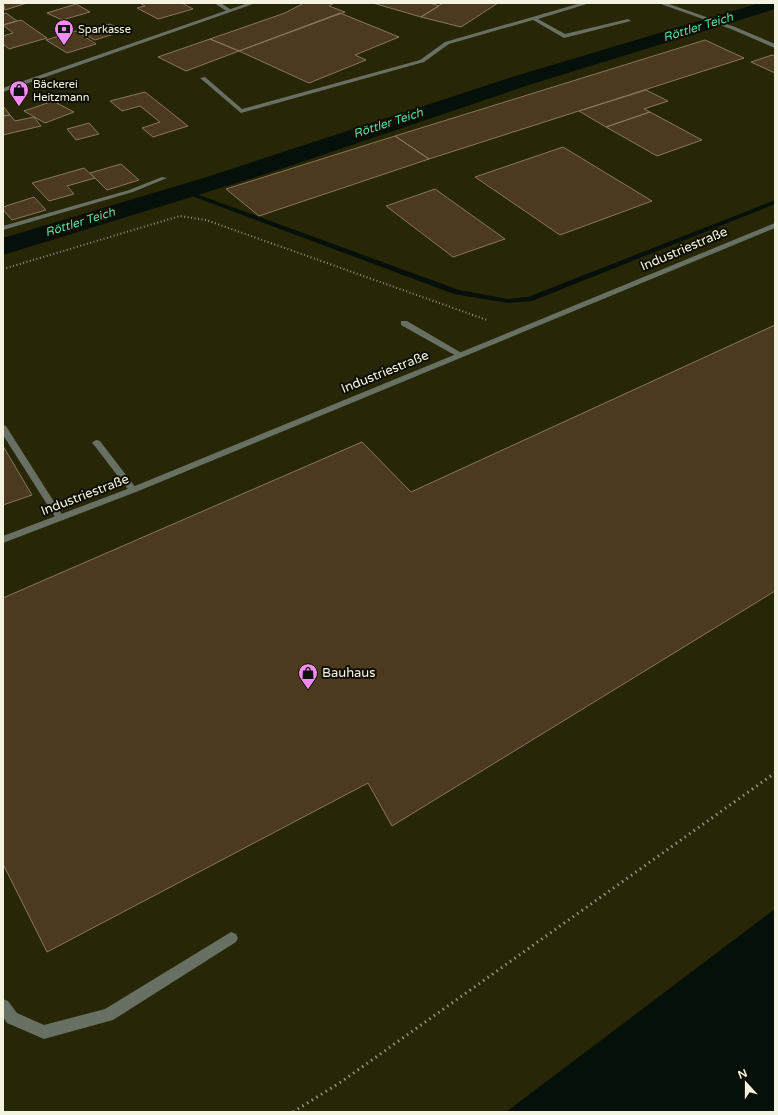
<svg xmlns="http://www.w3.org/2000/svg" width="778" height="1115" font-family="'Varela Round',sans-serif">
<rect width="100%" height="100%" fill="#272606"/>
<path fill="#05100a" d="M760,3H775V9L532,84L269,173L3,255V238L207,177L512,77Z
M775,909V1112H506Z"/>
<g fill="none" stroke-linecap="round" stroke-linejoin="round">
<path fill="#05100a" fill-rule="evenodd" d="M184,191H188L459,290L508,299L528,297L773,201L775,200V204L532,301L508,303L454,294L184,193Z"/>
</g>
<path fill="#4b3a1e" stroke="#8a775a" d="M3,3H27L5,10Z
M140,3H182L193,9L158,19L137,8L145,6Z
M304,3H334L329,6L345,12L239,51L210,39L285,13Z
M373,3H430L439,6L421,17Z
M443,3H498L461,27L421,17Z
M76,4L90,12L62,20L47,13Z
M6,13L17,21L3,25V14Z
M340,13L399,37L355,55L366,60L309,83L239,51Z
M21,20L47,38L9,49L3,44V36L13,33L3,25Z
M110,24L123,31L95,40L82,33Z
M76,31L96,44L67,53L46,40Z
M210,39L239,51L186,71L158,57Z
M705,40L744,58L429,159L395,136Z
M772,55L775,56V73L751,62Z
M646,90L668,101L644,109L650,112L606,127L579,111Z
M145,92L188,126L153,137L142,128L160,122L140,106L122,111L110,101Z
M53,101L74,112L45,123L24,111Z
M3,106L10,115L3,116Z
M650,112L702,140L657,156L606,127Z
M10,115L15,121L34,117L41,126L3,135V116Z
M89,123L99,134L76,140L67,129Z
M395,136L429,159L259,216L226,189Z
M563,147L652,201L560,235L475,177Z
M121,164L139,180L107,190L90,173Z
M84,168L95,178L67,186L74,194L49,201L32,183Z
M435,189L505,239L453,257L386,206Z
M34,197L46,210L12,220L3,210V207Z
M775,325V591L392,826L368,783L47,952L3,864V598L362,442L411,492Z
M3,446L32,495L3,505Z"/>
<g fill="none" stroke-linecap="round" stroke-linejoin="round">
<path stroke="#95947b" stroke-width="2" stroke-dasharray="1 2.5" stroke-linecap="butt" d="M3,269L180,216L206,220L487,320"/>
<path stroke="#95947b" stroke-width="3" stroke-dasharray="1.5 4" stroke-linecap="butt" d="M293,1112L341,1082L775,773"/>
<path fill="#687063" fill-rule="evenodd" d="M581,3H590L538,19L565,34L628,19L631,21L564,38L533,20L449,44L424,62L241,113L200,78L205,77L242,109L420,60L445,42Z
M162,177L167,178L133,192L3,230V226L129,190Z
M401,321H407L465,355L461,357H458L401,325Z
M3,425L6,426L63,516L65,518L63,520H57L3,435Z
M97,440L100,441L136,488L138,490L136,492H130L94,445L92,443L94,441Z
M231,932L236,934L238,938L236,942L113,1020L44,1039L7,1023L3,1017V999L8,1001L17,1013L44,1025L105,1009Z"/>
<path fill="#687063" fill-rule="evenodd" d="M214,3H221L233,11L228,12Z
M775,223V228L136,492L3,543V536L130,488Z"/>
<path fill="#687063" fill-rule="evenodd" d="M248,3H256L3,92V88Z
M658,3H666L735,27L775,44V48L731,29Z"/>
</g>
<defs>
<g id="bank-pin" transform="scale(1)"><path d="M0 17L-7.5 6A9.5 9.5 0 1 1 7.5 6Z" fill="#f28af3" stroke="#0f0e03"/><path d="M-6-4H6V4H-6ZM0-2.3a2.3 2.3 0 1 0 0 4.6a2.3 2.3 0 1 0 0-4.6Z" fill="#111"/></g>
<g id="shop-pin" transform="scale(1)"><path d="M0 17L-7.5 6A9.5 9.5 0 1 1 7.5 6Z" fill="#f28af3" stroke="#0f0e03"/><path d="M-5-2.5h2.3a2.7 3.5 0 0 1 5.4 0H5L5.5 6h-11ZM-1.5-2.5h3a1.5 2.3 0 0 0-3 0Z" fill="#111"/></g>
</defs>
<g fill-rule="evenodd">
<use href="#bank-pin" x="64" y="29"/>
<use href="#shop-pin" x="19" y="90"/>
<use href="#shop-pin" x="308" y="673"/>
</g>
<g text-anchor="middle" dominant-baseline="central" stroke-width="4" stroke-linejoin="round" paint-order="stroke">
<g font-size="11" fill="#f3f3e0" stroke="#0f0e03" text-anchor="start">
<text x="78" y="29">Sparkasse</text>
<text x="33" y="84">Bäckerei<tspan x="33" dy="13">Heitzmann</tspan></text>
</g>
<g font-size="12" font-style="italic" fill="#5cdea7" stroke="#0f0e03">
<text transform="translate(698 27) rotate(-17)">Röttler Teich</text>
<text transform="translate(388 123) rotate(-18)">Röttler Teich</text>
<text transform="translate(80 222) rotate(-17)">Röttler Teich</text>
</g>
<g font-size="13" fill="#f3f3e0" stroke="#0f0e03">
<text transform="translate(684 249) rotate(-23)">Industriestraße</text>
<text transform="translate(385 372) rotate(-22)">Industriestraße</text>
<text transform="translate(85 495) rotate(-21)">Industriestraße</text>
</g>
<g font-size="13" fill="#f3f3e0" stroke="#0f0e03" text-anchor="start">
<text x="322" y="673">Bauhaus</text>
</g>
</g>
<rect width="778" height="1115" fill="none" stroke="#f3f3e0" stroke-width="8"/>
<g transform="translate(746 1083) rotate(339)" stroke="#0f0e03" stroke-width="3" paint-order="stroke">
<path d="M0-3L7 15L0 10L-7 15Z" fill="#f3f3e0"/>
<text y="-6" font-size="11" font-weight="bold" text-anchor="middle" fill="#f3f3e0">N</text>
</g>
</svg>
